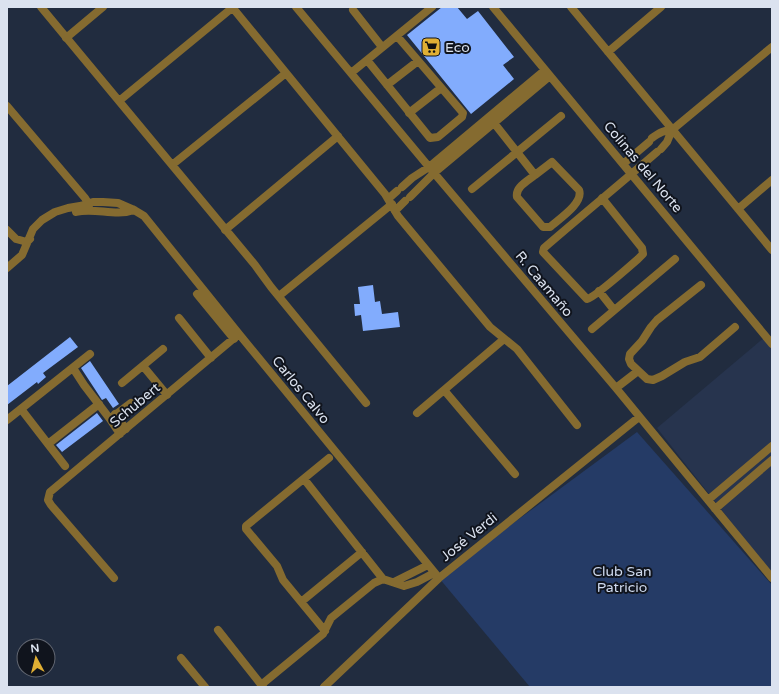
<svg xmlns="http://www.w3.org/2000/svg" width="779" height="694" font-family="'Varela Round',sans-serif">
<rect width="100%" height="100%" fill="#212c3f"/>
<path fill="#27344e" d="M766,336L772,344V574L657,428Z"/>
<path fill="#253b66" d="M637,432L772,585V687H530L439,578Z"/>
<path fill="#82acfd" d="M442,7H457L467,19L478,11L514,57L503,65L514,79L471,114L407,35Z
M373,285L375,302L380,301L382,314L398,312L400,327L363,331L361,315L355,316L354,304H360L358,287Z
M70,337L78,347L43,373L46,377L38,384L37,382L7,405V386Z
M90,361L119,404L113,408L106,398L102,400L81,368Z
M97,413L103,421L62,452L56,445Z"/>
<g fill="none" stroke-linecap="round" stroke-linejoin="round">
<path stroke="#856b30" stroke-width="8" d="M41,7L255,265L271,287L366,403
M232,7L385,194L398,216L490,327L517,349L577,425
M296,7L429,167L616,388L772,578
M493,7L772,344
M571,7L772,250
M353,10L382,47
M66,38L103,7
M608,52L661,7
M367,60L430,138L438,137L462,117L463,113L397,36
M351,73L432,7
M387,85L418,61
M119,101L232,8
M7,106L85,198L88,203L89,208
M409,113L441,88
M494,123L535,175C528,181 515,187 517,197L543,227H550C559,219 584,203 579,190L552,162L535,175
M672,130L772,47
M652,138C659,133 664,130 672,130L667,142L661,149
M623,164L649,142
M172,165L286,73
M402,187L412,178L429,167L545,70
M472,189L561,116
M410,197L434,173L550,76
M602,198L642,248L643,254L638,259C630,266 594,298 587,299L543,252L544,248C581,216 620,184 657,152
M388,199L397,191
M738,209L772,180
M395,211L405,201
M76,212C95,207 115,217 134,210
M7,230L16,239L27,242L30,239
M225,230L338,136
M7,268L22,255L33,229L42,220L55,212L68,208L80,206L93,202H103L118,203L134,210L144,216L239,334L439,578
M701,285L657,320L651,327L642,341L630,354L629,359L631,364L647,379L653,380L662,376L685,362L700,357L735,327
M599,291L614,310
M197,294L234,339
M279,296L392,204
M179,318L211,358
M592,329L675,259
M143,366L167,395
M73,368L84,385L110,419L131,403
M122,383L163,349
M616,388L638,371
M444,390L515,474
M21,409L65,466
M417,413L504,339
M115,414L126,429
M110,419L120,434
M7,420L90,354
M48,444L99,404
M304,479L383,579
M708,500L772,446
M715,509L772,460
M114,578L51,505L48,500L50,492L239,334
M394,582L428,565
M301,602L362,552
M218,630L263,687
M325,631L283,580L277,566L246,529V526L329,458
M181,658L205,687
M261,685L323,634L331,618L374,583L383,579L404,586L417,582L434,573
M324,687L439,578L639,417"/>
</g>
<defs>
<g id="supermarket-square" transform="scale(1)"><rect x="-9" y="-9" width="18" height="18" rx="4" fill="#e0af34" stroke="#10141d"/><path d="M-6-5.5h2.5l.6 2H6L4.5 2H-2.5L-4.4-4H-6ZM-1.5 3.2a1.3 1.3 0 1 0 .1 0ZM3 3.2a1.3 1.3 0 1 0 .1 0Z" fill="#111"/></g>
</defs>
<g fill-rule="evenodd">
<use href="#supermarket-square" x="431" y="47"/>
</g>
<g text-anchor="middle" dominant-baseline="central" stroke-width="4" stroke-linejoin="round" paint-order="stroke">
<g font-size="14" fill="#dbe2ef" stroke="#10141d" text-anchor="start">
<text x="445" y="47">Eco</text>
</g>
<g font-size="14" fill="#dbe2ef" stroke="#10141d">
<text transform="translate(643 167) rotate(50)">Colinas del Norte</text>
<text transform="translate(544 284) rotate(50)">R. Caamaño</text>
<text transform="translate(301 390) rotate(51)">Carlos Calvo</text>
<text transform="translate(135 405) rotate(-40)">Schubert</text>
<text transform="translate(469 537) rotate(-39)">José Verdi</text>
</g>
<g font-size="14" fill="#ced9ee" stroke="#10141d">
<text x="622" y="571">Club San<tspan x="622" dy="16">Patricio</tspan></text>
</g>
</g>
<rect width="779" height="694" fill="none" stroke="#dbe2ef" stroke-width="16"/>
<g transform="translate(36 658) rotate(353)"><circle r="19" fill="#10141d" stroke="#616671"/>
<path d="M0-3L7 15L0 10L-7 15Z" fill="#e0af34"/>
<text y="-6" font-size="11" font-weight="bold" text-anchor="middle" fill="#dbe2ef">N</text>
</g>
</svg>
